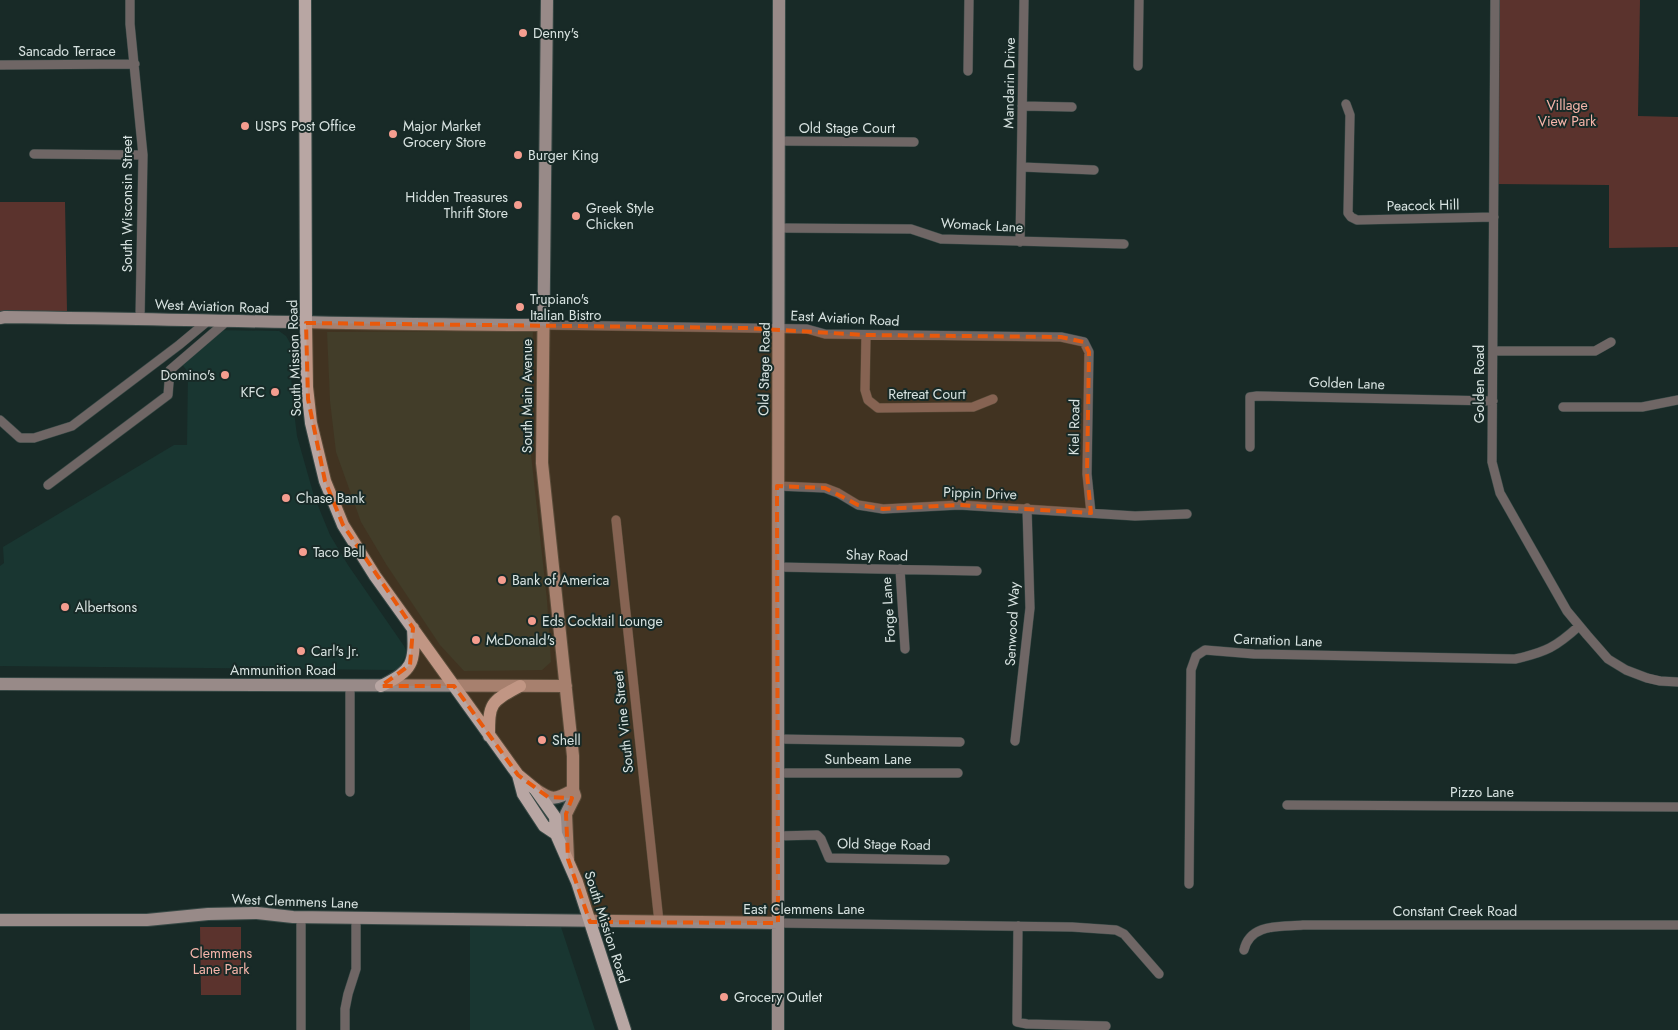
<svg xmlns="http://www.w3.org/2000/svg" width="1678" height="1030" font-family="Jost,sans-serif">
<rect width="100%" height="100%" fill="#182a27"/>
<path fill="#193631" d="M213,330L279,331L286,336L290,343L292,395L297,436L314,496L330,535L348,565L404,646L407,653L399,668L394,670L0,666V566L4,563L3,547L174,445H187L188,372L177,358Z
M533,331L529,436L547,600L551,662L542,670L464,671L440,645L386,564L361,522L336,452L330,401L327,332Z
M470,927H561L595,1030H470Z"/>
<path fill="#5b332d" d="M1496,0H1640L1638,116L1678,117V247L1609,248V185L1494,184Z
M0,202H65L67,311H0Z
M200,927H241V995H201Z"/>
<g fill="none" stroke-linecap="round" stroke-linejoin="round">
<g stroke="#374845" stroke-width="10">
<path id="street" d="M130,0V24L143,155L140,319
M1495,0L1492,462L1500,493L1567,611L1587,635L1608,659L1626,670L1647,678L1660,681L1678,682
M0,65L135,64
M1138,66L1139,0
M968,71L969,0
M1346,104L1350,115L1348,213L1351,217L1357,220L1494,217
M1022,106L1072,107
M779,141L914,142
M34,154L143,155
M1022,167L1094,170
M779,228L911,229L941,239L1124,244
M1020,242L1024,0
M543,325L807,329L825,334L1061,337L1084,342L1089,352L1087,474L1091,513
M866,335L865,390L868,400L878,408L973,407L993,399
M1493,351H1595L1611,342
M1563,407H1642L1678,400
M0,420L20,438H34L72,426L179,345L209,320
M1250,447V397L1257,396L1493,401
M48,485L168,395L170,370L227,321
M777,486L825,488L838,493L858,505L883,509L959,505L1135,516L1187,514
M616,520L659,922
M777,567L977,571
M900,569L905,649
M777,739L960,742
M1015,741L1030,608L1027,508
M777,773H958
M350,792V686
M1287,805L1678,807
M777,836L817,835L821,839L829,858L945,860
M1189,884L1191,670L1196,656L1205,650L1254,654L1515,659C1546,652 1556,647 1579,626
M301,918V1030
M778,923L1072,927L1116,930L1124,934L1159,974
M1018,926L1017,1022L1027,1024L1106,1026
M1244,950C1250,923 1280,927 1303,925H1678
M345,1030V1009L348,994L356,969V918"/>
</g>
<g stroke="#374845" stroke-width="14">
<path id="secondary" d="M547,0L542,463L573,756V790L575,796L566,814L568,859
M0,318L5,317C184,319 364,325 543,325
M0,684L566,686
M535,789C552,801 555,800 573,790
M0,920H147L208,914L257,913L293,917L778,923
M778,1030C777,687 779,343 779,0"/>
</g>
<g stroke="#374845" stroke-width="14">
<path id="primary" d="M305,0L306,323L307,387L311,423L325,481L343,525L375,576L518,775L535,789L555,817L556,834L577,882L625,1030
M381,686C413,670 415,664 413,628
M489,736C489,703 490,702 520,686
M518,775L523,794L544,826L556,834"/>
</g>
<use href="#street" stroke="#6f6665" stroke-width="9"/>
<use href="#secondary" stroke="#988a88" stroke-width="12"/>
<use href="#primary" stroke="#b8a6a3" stroke-width="12"/>
</g>
<path fill="#e8590c" fill-opacity="0.2" stroke="#e8590c" stroke-width="4" stroke-dasharray="10 6" stroke-linejoin="round" d="M306,323L746,328L866,335L1061,337L1084,342L1089,352L1087,474L1091,513L959,505L883,509L858,505L825,488L777,486L778,923L590,922L568,859L566,814L572,798L548,797L518,775L454,686H381L410,665L413,628L343,525L325,481L308,399Z"/>
<g fill="#f59d8f" stroke="#182a27" stroke-width="2">
<circle cx="523" cy="33" r="5"/>
<circle cx="245" cy="126" r="5"/>
<circle cx="393" cy="134" r="5"/>
<circle cx="518" cy="155" r="5"/>
<circle cx="518" cy="205" r="5"/>
<circle cx="576" cy="216" r="5"/>
<circle cx="520" cy="307" r="5"/>
<circle cx="225" cy="375" r="5"/>
<circle cx="275" cy="392" r="5"/>
<circle cx="286" cy="498" r="5"/>
<circle cx="303" cy="552" r="5"/>
<circle cx="502" cy="580" r="5"/>
<circle cx="65" cy="607" r="5"/>
<circle cx="532" cy="621" r="5"/>
<circle cx="476" cy="640" r="5"/>
<circle cx="301" cy="651" r="5"/>
<circle cx="542" cy="740" r="5"/>
<circle cx="724" cy="997" r="5"/>
</g>
<g text-anchor="middle" dominant-baseline="central" stroke-width="4" stroke-linejoin="round" paint-order="stroke">
<g font-size="14" fill="#d8e3e1" stroke="#182a27" text-anchor="start">
<text x="533" y="33">Denny's</text>
<text x="255" y="126">USPS Post Office</text>
<text x="403" y="126">Major Market<tspan x="403" dy="16">Grocery Store</tspan></text>
<text x="528" y="155">Burger King</text>
<text x="508" y="197" text-anchor="end">Hidden Treasures<tspan x="508" dy="16">Thrift Store</tspan></text>
<text x="586" y="208">Greek Style<tspan x="586" dy="16">Chicken</tspan></text>
<text x="530" y="299">Trupiano's<tspan x="530" dy="16">Italian Bistro</tspan></text>
<text x="215" y="375" text-anchor="end">Domino's</text>
<text x="265" y="392" text-anchor="end">KFC</text>
<text x="296" y="498">Chase Bank</text>
<text x="313" y="552">Taco Bell</text>
<text x="512" y="580">Bank of America</text>
<text x="75" y="607">Albertsons</text>
<text x="542" y="621">Eds Cocktail Lounge</text>
<text x="486" y="640">McDonald's</text>
<text x="311" y="651">Carl's Jr.</text>
<text x="552" y="740">Shell</text>
<text x="734" y="997">Grocery Outlet</text>
</g>
<g font-size="14" fill="#d8e3e1" stroke="#182a27">
<text x="67" y="51">Sancado Terrace</text>
<text transform="translate(1009 83) rotate(-89)">Mandarin Drive</text>
<text x="847" y="128">Old Stage Court</text>
<text transform="translate(127 204) rotate(-90)">South Wisconsin Street</text>
<text transform="translate(1423 205) rotate(-1)">Peacock Hill</text>
<text transform="translate(982 225) rotate(3)">Womack Lane</text>
<text transform="translate(212 306) rotate(2)">West Aviation Road</text>
<text transform="translate(845 318) rotate(3)">East Aviation Road</text>
<text transform="translate(294 358) rotate(-92)">South Mission Road</text>
<text transform="translate(764 369) rotate(-89)">Old Stage Road</text>
<text transform="translate(1347 383) rotate(2)">Golden Lane</text>
<text transform="translate(1479 384) rotate(-90)">Golden Road</text>
<text x="927" y="394">Retreat Court</text>
<text transform="translate(527 396) rotate(-90)">South Main Avenue</text>
<text transform="translate(1074 427) rotate(-89)">Kiel Road</text>
<text transform="translate(980 493) rotate(2)">Pippin Drive</text>
<text transform="translate(877 555) rotate(1)">Shay Road</text>
<text transform="translate(888 610) rotate(-94)">Forge Lane</text>
<text transform="translate(1012 624) rotate(-87)">Senwood Way</text>
<text transform="translate(1278 640) rotate(2)">Carnation Lane</text>
<text x="283" y="670">Ammunition Road</text>
<text transform="translate(623 722) rotate(-96)">South Vine Street</text>
<text x="868" y="759">Sunbeam Lane</text>
<text x="1482" y="792">Pizzo Lane</text>
<text transform="translate(884 844) rotate(1)">Old Stage Road</text>
<text transform="translate(295 901) rotate(2)">West Clemmens Lane</text>
<text x="804" y="909">East Clemmens Lane</text>
<text x="1455" y="911">Constant Creek Road</text>
<text transform="translate(607 927) rotate(72)">South Mission Road</text>
</g>
<g font-size="14" fill="#f6b5aa" stroke="#182a27">
<text x="1567" y="105">Village<tspan x="1567" dy="16">View Park</tspan></text>
<text x="221" y="953">Clemmens<tspan x="221" dy="16">Lane Park</tspan></text>
</g>
</g>
</svg>
